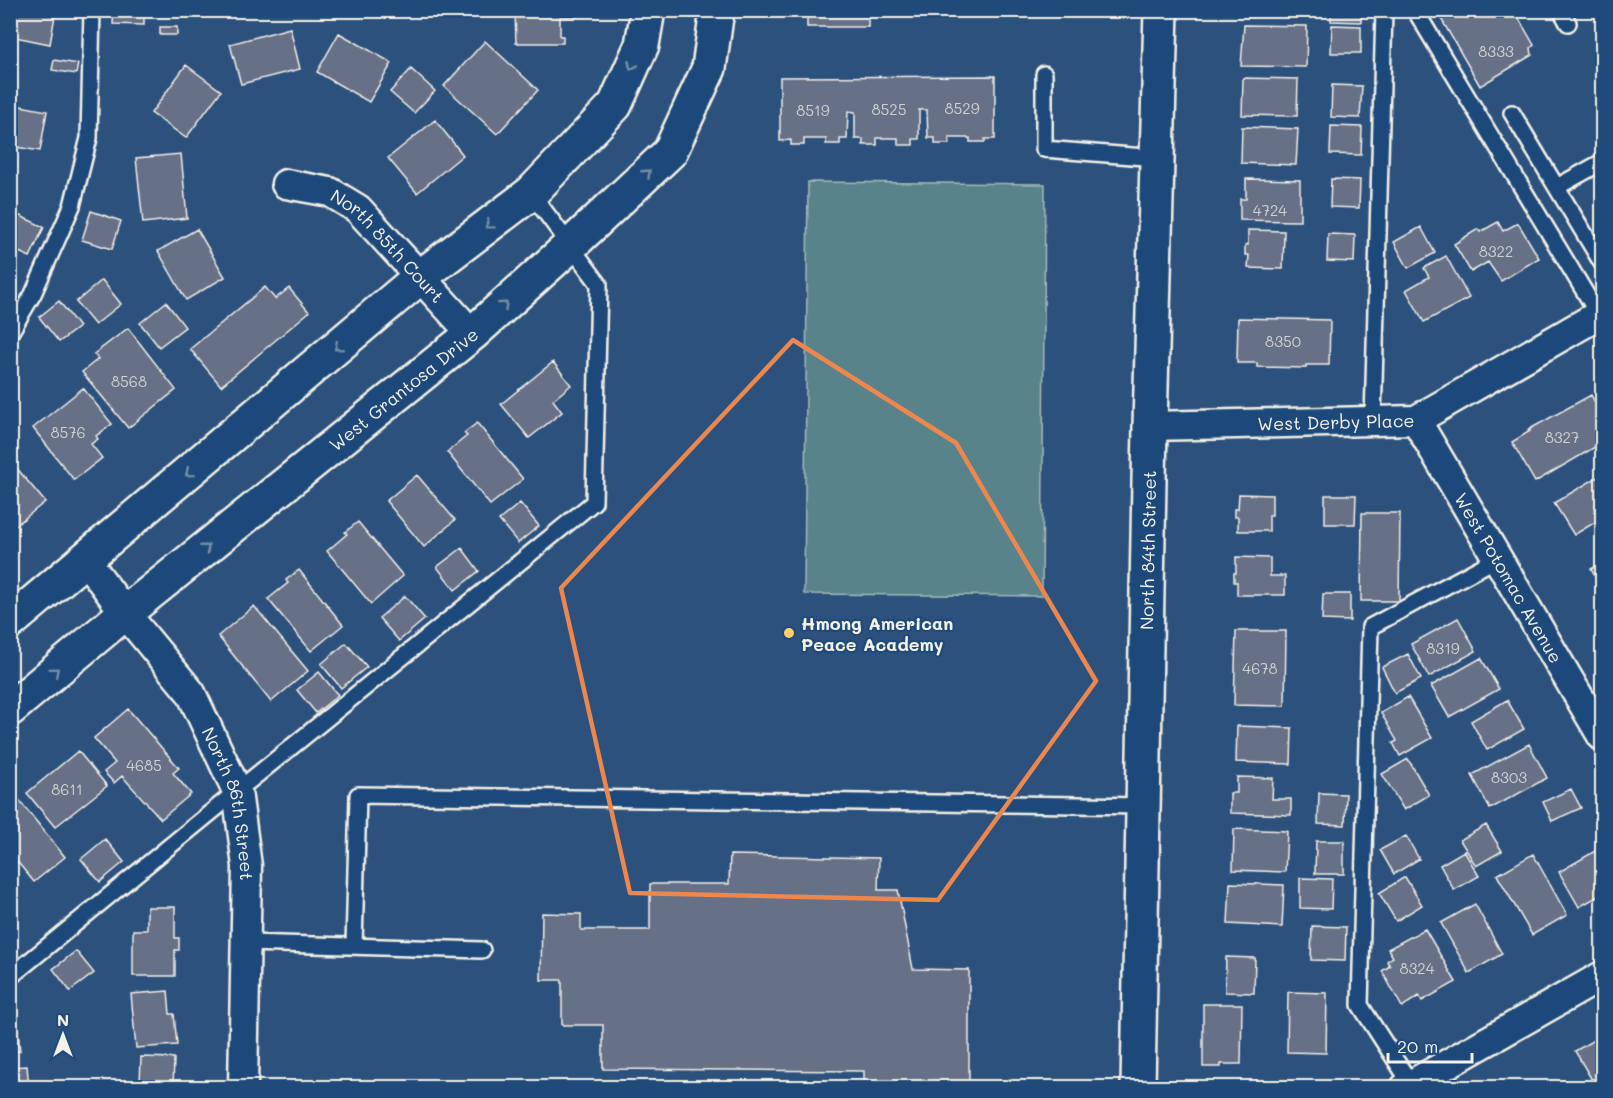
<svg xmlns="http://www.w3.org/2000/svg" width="1613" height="1098" font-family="Mali,sans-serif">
<rect width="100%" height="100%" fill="#2d517d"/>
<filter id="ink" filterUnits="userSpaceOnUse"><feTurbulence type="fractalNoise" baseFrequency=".0167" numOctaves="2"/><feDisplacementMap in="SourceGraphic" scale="12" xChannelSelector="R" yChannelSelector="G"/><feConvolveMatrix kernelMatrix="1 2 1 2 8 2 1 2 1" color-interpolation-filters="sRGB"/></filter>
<g filter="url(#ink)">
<path fill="#58838a" stroke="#a6bab9" stroke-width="1.5" d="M808,182L1045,184L1042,596L804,594Z"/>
<path fill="#666f87" stroke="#f4f1e8" stroke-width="1.5" d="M10,10H56L50,44L10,36Z
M114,10H144V25L113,24Z
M515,10H576V17H560V36H563V43H516Z
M807,10H868V27H807Z
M1243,10H1309V14H1243Z
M1331,10H1361V22L1331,21Z
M1436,10H1514L1534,45L1531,48L1532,55L1480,86Z
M1244,25L1307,26L1306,67L1241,66Z
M1332,25L1361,26V53H1331Z
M160,27H177V35H160Z
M290,28L300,69L241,84L230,44Z
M339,33L392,63L369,102L317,72Z
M485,41L538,90L497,134L444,86Z
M54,60L78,64L76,74L52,70Z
M186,65L221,91L186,138L151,113Z
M411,69L435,91L414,113L390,92Z
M995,76V139H985V142H970V138H949V144H935V138H928L927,110H919V139H913V145H898V138H877V145H863V139H855V112L848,111L847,139H840V144H826V139H804V145H791V140L780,141V77Z
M1243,78L1298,79L1297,116L1242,115Z
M1332,85L1362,86L1360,118L1331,117Z
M10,104L47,111L40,151L10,146Z
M435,120L463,155L417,193L388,158Z
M1331,126L1362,127L1361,155L1330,154Z
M1242,127L1298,129L1296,165L1241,163Z
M181,154L187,218L143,223L136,158Z
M1246,179L1300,180V221L1240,220V199H1246Z
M1331,179L1360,180L1359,208L1330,207Z
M91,211L121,221L112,249L82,240Z
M16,214L44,227L30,257L10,248V225Z
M1498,222L1503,231L1518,223L1539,258L1501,281L1488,262L1471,272L1454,244L1478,229L1480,232Z
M1421,227L1435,253L1408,268L1394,242Z
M197,229L225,277L186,300L158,251Z
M1248,230L1284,231L1283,269L1248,268L1249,255H1245V245H1248Z
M1328,234L1355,235L1354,262L1327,261Z
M1446,256L1469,298L1424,322L1406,290L1429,277L1424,268Z
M102,280L121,304L95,325L76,302Z
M265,287L275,299L289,288L309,312L221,386L190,349Z
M59,301L79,327L59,342L39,317Z
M166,302L185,327L159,347L140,323Z
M1238,318L1330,320L1329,365H1306V368L1257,367V363H1237Z
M128,328L176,390L128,428L82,372L98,359L94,354Z
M553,362L571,385L553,400L562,412L529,438L501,404Z
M83,388L112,424L96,436L98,439L91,444L102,458L74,480L33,428Z
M1591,395L1602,415V443L1535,482L1512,442L1530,431L1528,430Z
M477,423L523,479L490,505L447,452L467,436L464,433Z
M10,460L45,502L15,526L10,520Z
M417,475L455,520L424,547L386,501Z
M1601,475L1602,518L1574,535L1554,503Z
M1239,494L1272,495V515H1269V531H1238V517H1234V509H1238Z
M1325,495H1356L1355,524H1325Z
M520,503L539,526L518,543L499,520Z
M1362,513H1400L1399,601H1361Z
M358,522L403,576L371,604L327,551L347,534L345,532Z
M462,548L479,571L455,590L437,567Z
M1236,557L1270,558V576H1285V595H1237V582H1234V573H1236Z
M1602,563V589L1591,569Z
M299,570L343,625L311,651L268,599L288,583L286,580Z
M1323,594H1350V621L1322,620Z
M405,596L425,619L399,641L379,618Z
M254,606L308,671L271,702L218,636Z
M1458,618L1476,651L1429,677L1411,644Z
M1236,631H1286L1285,706L1234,705Z
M346,643L367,667L341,688L321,664Z
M1408,654L1421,679L1395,693L1382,667Z
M1481,658L1499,689L1449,717L1431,686Z
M319,672L338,695L316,713L297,690Z
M1408,697L1432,738L1400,756L1393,743L1397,741L1381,713Z
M1507,700L1524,729L1487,750L1471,721Z
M128,709L179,768L173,773L191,794L161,819L122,776L114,783L104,772L115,763L94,738Z
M1237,726L1292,728L1291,764L1236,762Z
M1529,744L1547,778L1490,809L1472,775Z
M78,751L107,786L55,827L27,793Z
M1408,759L1429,795L1404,810L1382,774Z
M1237,777L1273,778L1272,799H1291V815L1230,813V793H1237Z
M1571,789L1581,808L1552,821L1543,802Z
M1319,793L1346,794L1345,825L1318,824Z
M19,800L65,857L34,882L10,853V807Z
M1486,825L1502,851L1476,866L1460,840Z
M1234,829L1287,831L1285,872L1233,870Z
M1406,836L1419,859L1394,874L1380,850Z
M105,839L124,862L100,882L81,859Z
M1316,841H1344V874H1315Z
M1602,847V894L1579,907L1559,872Z
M1464,851L1479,876L1454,890L1440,865Z
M1533,854L1567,915L1532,935L1497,875Z
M730,855L879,858L878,890H898L913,969L969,970V1088H864V1071L603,1069V1025H562V980H541L542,913L581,914V930H650V884H729Z
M1405,877L1422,905L1396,921L1379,893Z
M1300,878L1332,879L1331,909L1300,908Z
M1230,883L1284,885L1282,927L1228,924Z
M1475,904L1502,954L1469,973L1441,923Z
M147,907H175V938H179V950H175V976H133V930H147Z
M1312,926L1346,927L1345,961L1311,960Z
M1425,929L1456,982L1422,1001L1419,996L1402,1007L1382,971L1390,966L1387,961L1393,957L1388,949Z
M76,951L94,973L70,991L53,969Z
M1226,957L1255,958L1254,993L1225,992Z
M168,991L170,1014H174L177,1045L136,1048L131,994Z
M1288,992L1327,993L1326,1053L1287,1052Z
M1203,1004H1242L1241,1064H1221V1067H1203Z
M17,1023L20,1051L10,1052V1024Z
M1602,1035V1074L1592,1080L1575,1051Z
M141,1057L174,1058L173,1088H98V1083H140Z
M27,1066L29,1088H10V1067Z"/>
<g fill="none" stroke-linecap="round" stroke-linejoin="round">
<g stroke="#f4f1e8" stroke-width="20">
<path id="service" d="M1415,10L1601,319
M1561,10L1568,23
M1044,74V149L1157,158
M1512,113L1602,263
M1557,187L1602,162
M10,333L33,294L72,206L89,138L92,10
M1373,421L1384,10
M245,943L482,950
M354,946L358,795L1143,806
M10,977L237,791L594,502L599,284L531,193
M1411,1084L1360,1005L1370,627L1498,558"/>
</g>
<g stroke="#f4f1e8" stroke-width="33">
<g id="minor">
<path id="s1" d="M286,184L330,192L358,209L472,334"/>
<path id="s2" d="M1416,420L1602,736"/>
<path id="s3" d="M1150,426L1416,420L1602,313"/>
<path id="s4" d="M86,560L125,613L191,693L237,791L247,866L243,1088"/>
<path d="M1405,1088L1602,976"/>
</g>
</g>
<g stroke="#f4f1e8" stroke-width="38">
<g id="tertiary">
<path d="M10,622L420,277L531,193L615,105L642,45L648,10"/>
<path id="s5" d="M10,709L125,613L472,334L571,245L670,152L709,68L717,10"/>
<path id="s6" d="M1138,1088L1150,426L1161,10"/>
</g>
</g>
<use href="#service" stroke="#1f4a7a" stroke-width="15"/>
<use href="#minor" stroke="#1f4a7a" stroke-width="28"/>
<use href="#tertiary" stroke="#1f4a7a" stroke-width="33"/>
</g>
<defs><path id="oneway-chevron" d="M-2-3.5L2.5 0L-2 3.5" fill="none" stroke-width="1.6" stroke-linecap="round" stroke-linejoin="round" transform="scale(1.5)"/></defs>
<g stroke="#748da6">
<use href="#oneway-chevron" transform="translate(632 66) rotate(114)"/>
<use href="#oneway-chevron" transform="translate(647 173) rotate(-43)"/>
<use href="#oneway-chevron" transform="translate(489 225) rotate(143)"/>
<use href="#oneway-chevron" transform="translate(504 305) rotate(-42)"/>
<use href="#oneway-chevron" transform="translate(338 347) rotate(140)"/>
<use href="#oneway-chevron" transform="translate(189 473) rotate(140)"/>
<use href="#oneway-chevron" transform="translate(206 548) rotate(-39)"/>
<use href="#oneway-chevron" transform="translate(55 671) rotate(-40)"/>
</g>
</g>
<path fill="none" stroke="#ec874e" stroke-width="4.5" stroke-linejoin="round" d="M793,340L956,443L1096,681L938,900L630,893L561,588Z"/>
<circle fill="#ffd166" stroke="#1f4a7a" stroke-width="2" cx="789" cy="633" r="6"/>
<g text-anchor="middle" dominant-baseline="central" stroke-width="4.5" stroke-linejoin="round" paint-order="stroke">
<g font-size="15" fill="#d0d0d0">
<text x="1496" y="51">8333</text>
<text x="962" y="108">8529</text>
<text x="889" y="109">8525</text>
<text x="813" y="110">8519</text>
<text x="1270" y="210">4724</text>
<text x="1496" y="251">8322</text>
<text x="1283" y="341">8350</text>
<text x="129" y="381">8568</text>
<text x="68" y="432">8576</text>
<text x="1562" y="437">8327</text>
<text x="1443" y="648">8319</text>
<text x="1260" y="668">4678</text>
<text x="144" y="765">4685</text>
<text x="1509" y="777">8303</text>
<text x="67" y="789">8611</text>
<text x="1417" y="968">8324</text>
</g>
<g font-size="18" fill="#f4f1e8" stroke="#1f4a7a">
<text stroke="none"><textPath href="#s1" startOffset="124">North 85th Court</textPath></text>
<text stroke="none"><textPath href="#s5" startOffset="507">West Grantosa Drive</textPath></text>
<text stroke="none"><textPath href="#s3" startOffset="186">West Derby Place</textPath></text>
<text stroke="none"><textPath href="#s6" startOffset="538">North 84th Street</textPath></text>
<text stroke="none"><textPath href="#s2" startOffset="183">West Potomac Avenue</textPath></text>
<text stroke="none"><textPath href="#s4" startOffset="288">North 86th Street</textPath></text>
</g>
<g font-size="18" font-weight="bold" fill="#f4f1e8" stroke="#1f4a7a" text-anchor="start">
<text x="801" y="623">Hmong American<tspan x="801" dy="21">Peace Academy</tspan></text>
</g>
</g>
<rect width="1613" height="1098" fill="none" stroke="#1f4a7a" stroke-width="36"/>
<rect x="18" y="18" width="1577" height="1062" fill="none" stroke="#f4f1e8" stroke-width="2" filter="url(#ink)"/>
<g transform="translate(63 1035)" stroke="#1f4a7a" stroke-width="4.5" paint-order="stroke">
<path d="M0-4.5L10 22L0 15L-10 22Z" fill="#f4f1e8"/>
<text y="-9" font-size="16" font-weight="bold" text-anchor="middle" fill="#f4f1e8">N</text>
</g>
<path d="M1388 1053v9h84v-9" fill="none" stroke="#f4f1e8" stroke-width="3"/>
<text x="1397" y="1053" font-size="18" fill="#f4f1e8" stroke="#1f4a7a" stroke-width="4.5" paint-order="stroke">20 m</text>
</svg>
